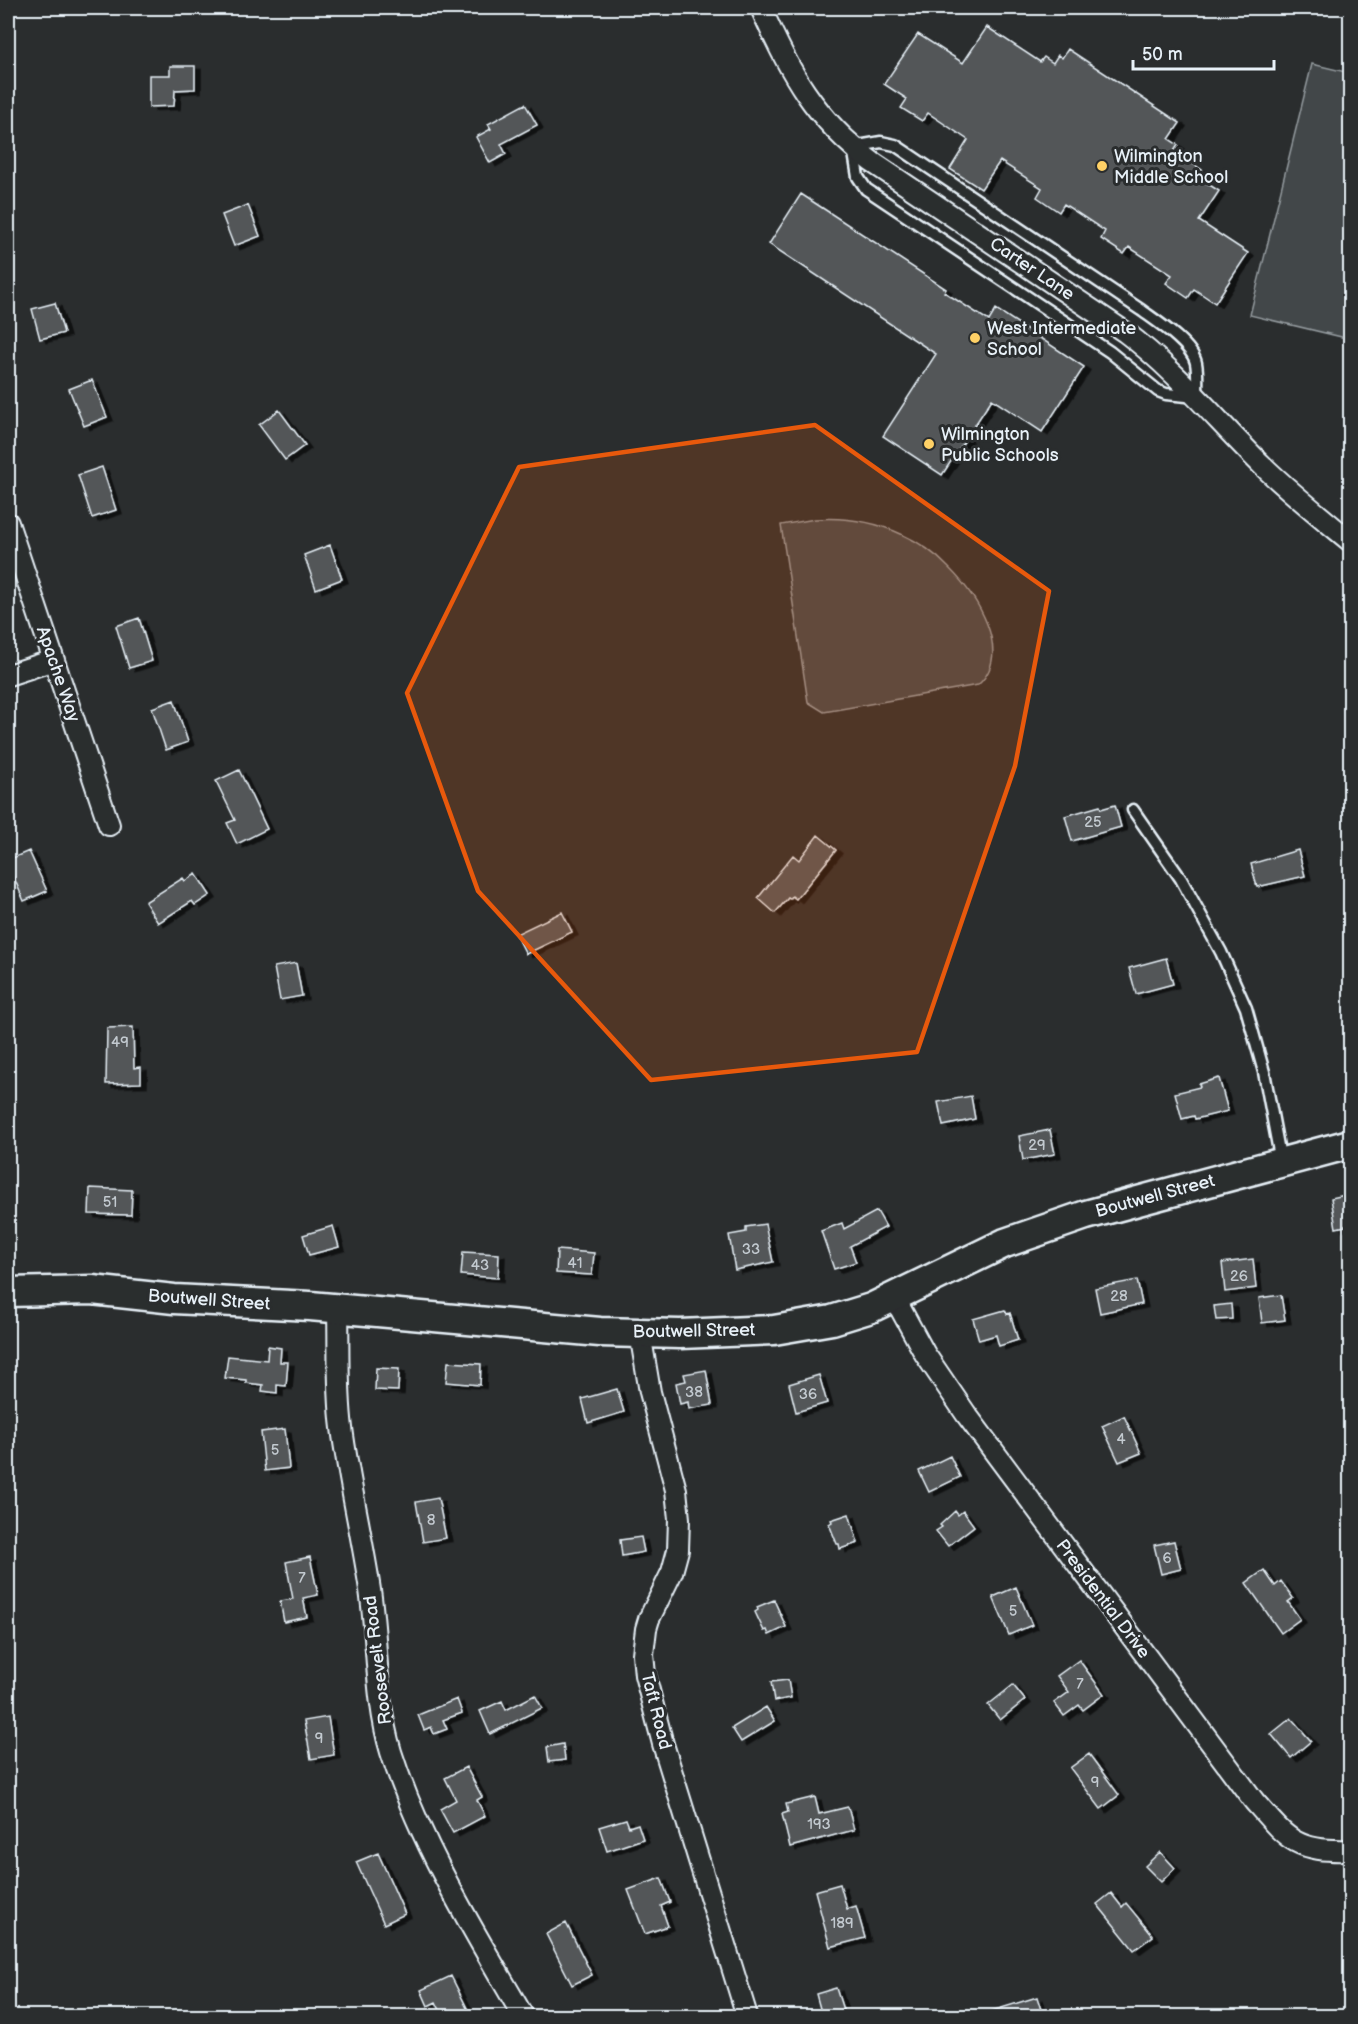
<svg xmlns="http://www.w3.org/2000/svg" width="1358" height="2024" font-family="'Balsamiq Sans',sans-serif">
<defs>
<filter id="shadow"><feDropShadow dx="6" dy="3.5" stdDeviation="0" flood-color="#0009"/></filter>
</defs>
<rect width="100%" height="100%" fill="#2a2d2e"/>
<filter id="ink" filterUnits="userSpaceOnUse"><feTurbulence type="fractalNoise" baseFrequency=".0167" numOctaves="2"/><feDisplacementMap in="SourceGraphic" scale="12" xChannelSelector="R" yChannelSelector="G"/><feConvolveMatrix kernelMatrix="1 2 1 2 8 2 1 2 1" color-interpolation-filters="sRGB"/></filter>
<g filter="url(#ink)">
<path fill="#424648" stroke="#959ca0" stroke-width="1.5" d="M1312,64L1350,73V339L1250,315Z
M815,519C845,517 873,521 901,534C919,542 936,554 949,568C976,595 1014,652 978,685L824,712L808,702L781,525Z"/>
<path fill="#535759" stroke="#e8f1f8" stroke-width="1.5" filter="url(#shadow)" d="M987,27L1040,62L1044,57L1053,63L1058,55L1062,58L1068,49L1180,123L1169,139L1178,145L1174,151L1202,170L1197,177L1219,191L1199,221L1248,253L1215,303L1194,289L1188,298L1166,283L1172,275L1129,247L1124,254L1101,239L1105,231L1064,204L1059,212L1037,197L1042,188L1000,161L981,189L950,169L968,140L928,113L922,121L901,108L907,99L884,84L918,34L963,63Z
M170,66H195V89L175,90L174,106L149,107V75H170Z
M525,104L537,125L501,144L506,154L490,163L476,137L491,129L488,124Z
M801,194L946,289L944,292L989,321L996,309L1084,367L1042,432L992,399L942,475L883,436L936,354L769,244Z
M248,205L260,236L234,246L222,215Z
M55,303L64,333L40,339L32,309Z
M92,380L107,417L84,426L69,389Z
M279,410L305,445L285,460L259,425Z
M102,467L116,510L92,518L78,475Z
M330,545L342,579L316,589L304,555Z
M139,618L152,661L129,668L116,626Z
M174,700L188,742L166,750L152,708Z
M239,770L267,829L237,844L227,823L235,820L216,781Z
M1115,805L1121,827L1072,841L1065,816L1100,806L1101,809Z
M818,835L836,850L796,899L792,896L790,899L788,898L775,913L758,898L793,855L799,860Z
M1298,850L1305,876L1257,887L1251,864Z
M29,851L47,891L24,901L8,864V860Z
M196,874L210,895L195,905L192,901L158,923L145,902L183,878L185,881Z
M562,912L572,932L526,954L516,934Z
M1166,958L1173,984L1136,994L1129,968Z
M296,963L302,996L280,1000L274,967Z
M133,1027L134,1068L141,1067V1083L106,1084L107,1028Z
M1219,1078L1228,1111L1195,1119L1194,1116L1182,1119L1175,1093L1200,1087L1199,1084Z
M971,1096L975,1119L943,1126L938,1102Z
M1050,1130L1055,1154L1023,1160L1019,1136Z
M90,1188L132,1190L131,1215L89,1214Z
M1350,1194V1225L1336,1228L1331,1198Z
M877,1211L886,1227L850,1246L856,1262L834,1269L821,1231L842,1223L844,1229Z
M765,1224L773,1262L735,1270L729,1235L746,1232V1227Z
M333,1226L339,1247L309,1255L303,1235Z
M557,1250L594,1253L592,1275L556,1273Z
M463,1252L499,1254L498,1278L461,1275Z
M1253,1259L1256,1288L1225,1292L1222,1263Z
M1137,1280L1142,1304L1100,1313L1095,1288Z
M1281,1295L1285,1320L1262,1323L1259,1298Z
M1231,1304L1232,1319L1216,1320L1214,1306Z
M1005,1310L1007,1314L1010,1313L1018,1340L999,1346L996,1335L979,1340L973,1319Z
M268,1346L281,1348L280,1362H288L286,1386L277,1385V1393L262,1391L263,1385L246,1383V1380L225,1378L228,1356L267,1360Z
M448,1362L481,1364L480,1385L446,1382Z
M376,1368L399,1369L398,1391L375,1390Z
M706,1370L712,1405L689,1409L688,1402L680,1404L676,1383L686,1381L684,1374Z
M819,1375L827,1403L796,1412L789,1384Z
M617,1389L624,1412L588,1423L582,1399Z
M1124,1416L1141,1453L1119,1462L1102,1426Z
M285,1429L289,1468L265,1471L261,1432Z
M950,1456L960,1477L929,1492L919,1471Z
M438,1498L446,1538L423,1542L416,1502Z
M955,1511L958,1515L963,1511L974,1526L948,1546L936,1531L942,1527L940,1525Z
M849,1514L858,1543L840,1549L839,1544H837L829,1524L832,1522L831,1520Z
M641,1537L644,1552L622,1556L620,1540Z
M1174,1541L1181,1569L1161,1574L1154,1545Z
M310,1557L318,1595L303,1598L307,1617L284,1622L280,1601L293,1599L286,1562Z
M1264,1570L1275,1586L1281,1581L1293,1598L1288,1602L1300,1619L1281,1633L1246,1583Z
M1016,1587L1032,1625L1009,1635L993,1597Z
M774,1600L786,1627L769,1635L767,1630L764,1631L755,1612L758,1610L757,1607Z
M1079,1660L1104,1694L1083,1710L1079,1705L1064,1716L1054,1703L1069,1692L1057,1676Z
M788,1680L791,1698L774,1701L771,1682Z
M1013,1685L1025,1700L1000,1720L988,1705Z
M535,1695L542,1708L490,1734L480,1711L502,1701L506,1710Z
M457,1699L462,1713L443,1720L447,1729L434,1734L431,1727L424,1730L418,1715Z
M766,1707L775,1721L741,1742L732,1728Z
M328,1717L334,1755L311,1759L304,1721Z
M1291,1718L1311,1741L1291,1758L1271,1734Z
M563,1744L565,1760L549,1762L547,1747Z
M1089,1754L1119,1795L1101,1809L1070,1768Z
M466,1767L482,1797L477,1800L485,1816L453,1833L440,1809L456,1800L445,1778Z
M815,1797L819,1814L848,1807L854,1830L790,1847L782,1814L788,1812L786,1804Z
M626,1819L629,1827L638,1824L643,1839L607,1851L599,1827Z
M1160,1852L1175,1868L1161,1882L1145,1866Z
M378,1853L405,1914L384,1924L356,1862Z
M661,1878L670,1902L661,1906L668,1926L645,1934L628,1890Z
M840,1884L847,1909L856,1906L865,1938L830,1947L815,1891Z
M1111,1893L1122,1907L1126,1903L1153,1936L1134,1950L1097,1904Z
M566,1923L592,1975L572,1985L546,1934Z
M451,1976L469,2012L459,2016H443L436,2002L428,2006L421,1990Z
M836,1988L845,2016H822L816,1994Z
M1037,1997L1043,2016H986L985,2013Z"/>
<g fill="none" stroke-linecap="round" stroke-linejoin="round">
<g stroke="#e8f1f8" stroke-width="15">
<path id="lane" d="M881,142L895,145L1141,310C1156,321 1192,344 1196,363C1198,373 1197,386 1197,397L1166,394L1158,391L1110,352L866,189L858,177L853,147Z
M1133,810L1181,879L1221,952L1246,1008L1264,1072L1281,1162"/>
</g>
<g stroke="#e8f1f8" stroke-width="24">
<path id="street" d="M761,8C789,72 815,119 872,162L1125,332C1177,371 1217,421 1263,466C1291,493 1321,517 1350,541
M8,523L109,825
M8,675L54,660
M894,1297L925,1354L966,1414L1254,1801C1288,1840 1296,1852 1350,1850
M338,1310C339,1349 337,1389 342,1428C349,1482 362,1536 370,1590C378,1644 375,1699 391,1752C420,1844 475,1933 523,2016
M640,1333L650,1392L676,1490L679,1519L678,1550L672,1572L649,1619L646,1629L643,1654L645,1675L663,1744L747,2016"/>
</g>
<g stroke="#e8f1f8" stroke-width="33">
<path id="secondary" d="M8,1292L92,1290L174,1299L310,1306L600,1332L680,1334L774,1330L832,1320L871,1308L1005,1243L1086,1215L1350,1144"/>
</g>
<use href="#lane" stroke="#2a2d2e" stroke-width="10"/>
<use href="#street" stroke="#2a2d2e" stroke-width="20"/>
<use href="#secondary" stroke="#2a2d2e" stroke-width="28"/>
</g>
</g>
<path fill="#e8590c" fill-opacity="0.2" stroke="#e8590c" stroke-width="4.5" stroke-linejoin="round" d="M815,425L1049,591L1015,766L917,1052L651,1080L478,891L407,693L519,467Z"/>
<g fill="#ffd166" stroke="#2a2d2e" stroke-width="2">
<circle cx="1102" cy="166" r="6"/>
<circle cx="975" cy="338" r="6"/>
<circle cx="929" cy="444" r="6"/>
</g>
<g text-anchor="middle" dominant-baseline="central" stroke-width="6" stroke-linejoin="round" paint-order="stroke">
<g font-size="15" fill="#c3cad0">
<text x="1093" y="822">25</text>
<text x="120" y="1042">49</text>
<text x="1037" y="1145">29</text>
<text x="110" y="1202">51</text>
<text x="751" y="1249">33</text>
<text x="575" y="1263">41</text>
<text x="480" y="1265">43</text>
<text x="1239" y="1276">26</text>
<text x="1119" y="1296">28</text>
<text x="694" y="1392">38</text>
<text x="808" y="1394">36</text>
<text x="1121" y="1439">4</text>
<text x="275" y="1450">5</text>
<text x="431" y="1520">8</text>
<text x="1167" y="1558">6</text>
<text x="302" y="1578">7</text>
<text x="1013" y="1611">5</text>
<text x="1080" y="1684">7</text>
<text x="319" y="1738">9</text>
<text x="1095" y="1782">9</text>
<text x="819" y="1824">193</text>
<text x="842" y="1923">189</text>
</g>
<g font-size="18" fill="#e8f1f8" stroke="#2a2d2e" text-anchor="start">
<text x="1114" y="156">Wilmington<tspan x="1114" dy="21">Middle School</tspan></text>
<text x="987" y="328">West Intermediate<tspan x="987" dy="21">School</tspan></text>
<text x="941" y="434">Wilmington<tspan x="941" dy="21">Public Schools</tspan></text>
</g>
<g font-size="18" fill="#e8f1f8" stroke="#2a2d2e">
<text transform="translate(1032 269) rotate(34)">Carter Lane</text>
<text transform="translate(58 674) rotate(71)">Apache Way</text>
<text transform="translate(1155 1196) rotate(-15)">Boutwell Street</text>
<text transform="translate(209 1300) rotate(4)">Boutwell Street</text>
<text transform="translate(694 1331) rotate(-1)">Boutwell Street</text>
<text transform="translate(1103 1599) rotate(53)">Presidential Drive</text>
<text transform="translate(378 1660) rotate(-97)">Roosevelt Road</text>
<text transform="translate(656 1711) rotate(76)">Taft Road</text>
</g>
</g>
<rect width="1358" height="2024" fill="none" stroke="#2a2d2e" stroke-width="30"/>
<rect x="15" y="15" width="1328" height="1994" fill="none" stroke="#e8f1f8" stroke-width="2" filter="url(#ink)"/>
<path d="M1133 60v9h141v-9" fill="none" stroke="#e8f1f8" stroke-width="3"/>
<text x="1142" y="60" font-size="18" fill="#e8f1f8" stroke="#2a2d2e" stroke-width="4.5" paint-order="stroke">50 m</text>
</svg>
